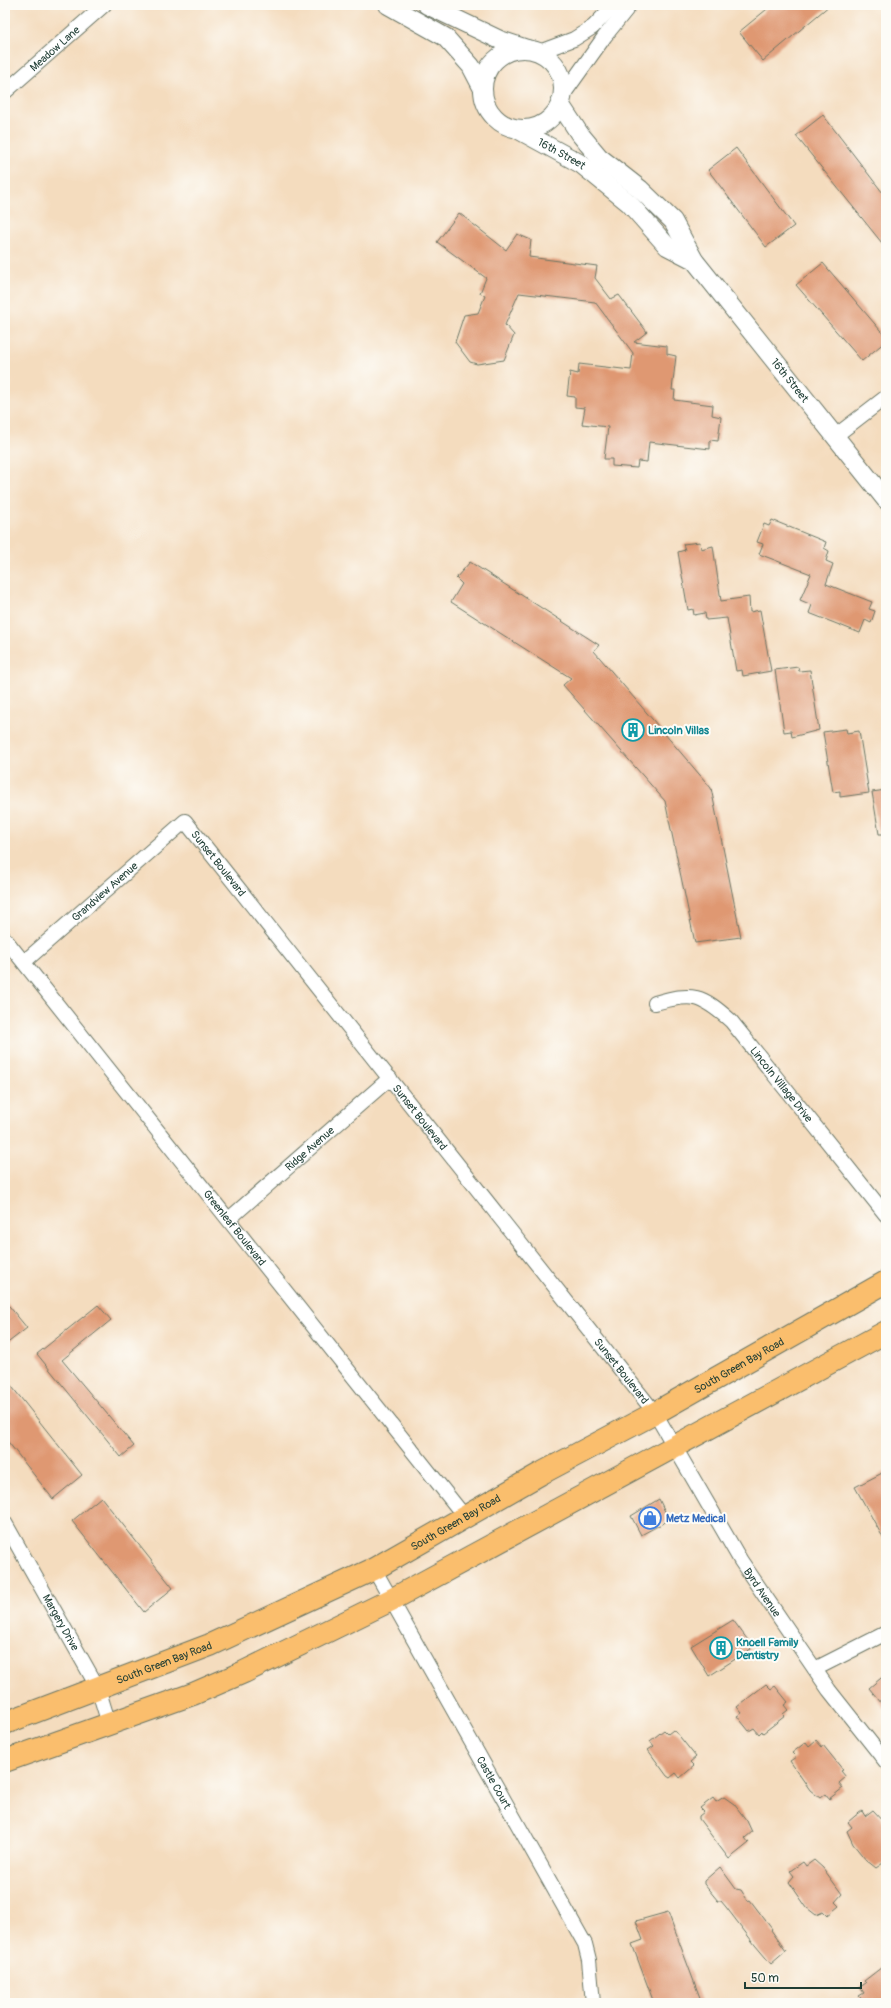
<svg xmlns="http://www.w3.org/2000/svg" width="891" height="2008" font-family="Pangolin,sans-serif">
<rect width="100%" height="100%" fill="#fdfcf7"/>
<filter id="ink" filterUnits="userSpaceOnUse"><feTurbulence type="fractalNoise" baseFrequency=".025" numOctaves="2"/><feDisplacementMap in="SourceGraphic" scale="8" xChannelSelector="R" yChannelSelector="G"/><feConvolveMatrix kernelMatrix="1 2 1 2 8 2 1 2 1" color-interpolation-filters="sRGB"/></filter>
<filter id="wash" filterUnits="userSpaceOnUse"><feTurbulence type="fractalNoise" baseFrequency=".012" numOctaves="4" result="noise"/><feDisplacementMap in="SourceGraphic" scale="16" xChannelSelector="R" yChannelSelector="G"/><feGaussianBlur stdDeviation="0.9" result="paint"/><feColorMatrix in="noise" values="0 0 0 0 0 0 0 0 0 0 0 0 0 0 0 0 0 1.4 0 .05"/><feComposite in="paint" operator="in"/></filter>
<g filter="url(#wash)">
<rect width="100%" height="100%" fill="#f4dcbe"/>
<g id="blocks">
<path fill="#df9872" d="M772,5H830L763,61L739,32Z
M823,115L886,197V248L796,136Z
M736,148L794,226L766,247L708,170Z
M459,213L506,250L517,234L531,240L529,257L597,266L595,278L611,299L619,295L647,332L634,342L667,346V354L676,356L672,390H675L674,400L713,405L712,415L721,417L718,441L710,440V449L649,442L647,462L638,461L637,468L612,466V459H604L608,427L582,424L585,408L575,407V397L567,396L570,372L578,374L579,364L631,370L633,353L595,302L519,293L505,325L514,335L504,360L477,364L470,362L455,342L464,315L478,313L485,296L480,293L486,278L437,242Z
M823,263L886,337V341L862,361L796,285Z
M772,520L826,542L824,548L829,551L826,561L833,564L826,584L872,602L869,609L875,611L871,623L865,620L860,633L809,613L812,605L800,600L811,574L759,554L763,544L757,542L764,524L769,526Z
M700,542L701,549L713,546L721,601L749,597L750,612L760,610L771,671L743,676L742,670L736,671L727,618L706,620L705,613L694,615L693,609L688,610L678,552L685,550L683,544Z
M470,562L599,645L594,651L711,788L741,937L695,943L665,801L563,685L571,678L451,602L462,584L456,578Z
M798,667L799,671L810,670L819,730L792,737L791,731L784,732L775,670Z
M846,729L847,733L859,731L869,793L840,797V791L833,792L823,732Z
M886,790V834H879L872,792Z
M5,1301L27,1328L5,1345Z
M98,1305L111,1320L62,1360L134,1446L121,1457L37,1354Z
M5,1378L82,1475L53,1499L5,1438Z
M886,1471V1543L855,1487Z
M101,1497L173,1588L144,1612L72,1521Z
M659,1499L669,1520L641,1535L631,1516Z
M733,1620L750,1643L748,1644L751,1649L709,1676L691,1646Z
M886,1674V1709L869,1688Z
M766,1684L771,1689L775,1686L788,1702L784,1705L788,1710L783,1714L785,1716L763,1733L762,1731L759,1734L754,1728L749,1731L737,1716L742,1713L737,1707Z
M664,1730L668,1734L673,1730L676,1732L696,1757L690,1762L694,1766L680,1778L676,1773L670,1778L667,1776L648,1750L654,1746L650,1741Z
M816,1740L822,1747L823,1745L843,1770L841,1771L846,1777L839,1783L843,1788L829,1799L825,1794L820,1798L810,1790L790,1761L796,1757L792,1753L806,1742L809,1746Z
M724,1797L734,1804L747,1821L752,1832L745,1838L749,1843L729,1859L699,1819V1816L704,1812L700,1808L713,1798L716,1802Z
M873,1810L886,1824V1861L876,1868L866,1860L853,1844L847,1831L852,1827L848,1822L855,1816L862,1811L865,1816Z
M814,1860L823,1868L842,1894L835,1902L839,1906L827,1916L823,1912L816,1915L807,1908L789,1882L794,1876L790,1871L803,1862L806,1866Z
M720,1867L736,1889L741,1890L748,1901L750,1900L772,1929L771,1930L786,1951L771,1964L755,1945L726,1907L721,1901H718L704,1884V1881Z
M668,1912L675,1931L702,2003H654L632,1944L643,1940L636,1921Z
M886,1964V2003H865L859,1996L864,1993L860,1987L866,1983L864,1981Z"/>
</g>
</g>
<g filter="url(#ink)">
<use href="#blocks" fill-opacity="0" stroke="#6a7564" stroke-width="1"/>
<g fill="none" stroke-linecap="round" stroke-linejoin="round">
<g stroke="#6a7564" stroke-width="16">
<g id="minor">
<path d="M539,52L574,39L593,27L614,5"/>
<path id="s1" d="M5,92L104,5"/>
<path d="M563,95L605,36L630,5"/>
<path d="M834,437L886,397"/>
<path id="s2" d="M5,939L465,1517"/>
<path id="s3" d="M24,962L185,821L655,1413L741,1561L829,1690L886,1762"/>
<path id="s4" d="M655,1003C693,992 702,995 731,1021L886,1215"/>
<path id="s5" d="M229,1219L390,1078"/>
<path id="s6" d="M5,1523L98,1688L109,1724"/>
<path id="s7" d="M374,1569L585,1944L589,1960L593,2003"/>
<path d="M815,1669L886,1633"/>
</g>
</g>
<g stroke="#6a7564" stroke-width="20">
<g id="tertiary">
<path d="M388,5L445,37L471,66L483,89"/>
<path d="M427,5L500,40L527,49"/>
<circle cx="523" cy="89" r="40"/>
<path id="s8" d="M560,104L579,133L599,157L640,189L673,221L694,260L886,500"/>
<path id="s9" d="M517,129L581,164L629,203L667,246L694,260"/>
</g>
</g>
<g stroke="#6a7564" stroke-width="24">
<g id="primary">
<path id="s10" d="M5,1723L210,1645L374,1569L540,1474L655,1413L886,1282"/>
<path d="M5,1761L193,1694L244,1672L391,1600L886,1332"/>
</g>
</g>
<use href="#minor" stroke="#fff" stroke-width="14"/>
<use href="#tertiary" stroke="#fff" stroke-width="18"/>
<use href="#primary" stroke="#fabe6d" stroke-width="22"/>
</g>
</g>
<defs>
<g id="building-ring" transform="scale(1.15)"><circle r="9.5" fill="#fdfcf7" stroke="#0f9aa8" stroke-width="1.5"/><path d="M-4-6H4V6H1V3H-1V6H-4ZM-2.5-4.3h1.7v1.8h-1.7ZM.8-4.3h1.7v1.8H.8ZM-2.5-1h1.7V.8h-1.7ZM.8-1h1.7V.8H.8Z" fill="#0f9aa8"/></g>
<g id="shop-ring" transform="scale(1.15)"><circle r="9.5" fill="#fdfcf7" stroke="#3f7fe0" stroke-width="1.5"/><path d="M-5-2.5h2.3a2.7 3.5 0 0 1 5.4 0H5L5.5 6h-11ZM-1.5-2.5h3a1.5 2.3 0 0 0-3 0Z" fill="#3f7fe0"/></g>
</defs>
<g fill-rule="evenodd">
<use href="#building-ring" x="633" y="730"/>
<use href="#shop-ring" x="650" y="1518"/>
<use href="#building-ring" x="721" y="1648"/>
</g>
<g text-anchor="middle" dominant-baseline="central" stroke-width="4" stroke-linejoin="round" paint-order="stroke">
<g font-size="11" fill="#1f3d34" stroke="#fdfcf7">
<text stroke="none"><textPath href="#s1" startOffset="66">Meadow Lane</textPath></text>
<text stroke="none"><textPath href="#s9" startOffset="51">16th Street</textPath></text>
<text stroke="none"><textPath href="#s8" startOffset="362">16th Street</textPath></text>
<text stroke="none"><textPath href="#s3" startOffset="268">Sunset Boulevard</textPath></text>
<text stroke="none"><textPath href="#s3" startOffset="107">Grandview Avenue</textPath></text>
<text stroke="none"><textPath href="#s4" startOffset="165">Lincoln Village Drive</textPath></text>
<text stroke="none"><textPath href="#s3" startOffset="592">Sunset Boulevard</textPath></text>
<text stroke="none"><textPath href="#s5" startOffset="107">Ridge Avenue</textPath></text>
<text stroke="none"><textPath href="#s2" startOffset="369">Greenleaf Boulevard</textPath></text>
<text stroke="none"><textPath href="#s10" startOffset="818">South Green Bay Road</textPath></text>
<text stroke="none"><textPath href="#s3" startOffset="916">Sunset Boulevard</textPath></text>
<text stroke="none"><textPath href="#s10" startOffset="494">South Green Bay Road</textPath></text>
<text stroke="none"><textPath href="#s3" startOffset="1179">Byrd Avenue</textPath></text>
<text stroke="none"><textPath href="#s6" startOffset="114">Margery Drive</textPath></text>
<text stroke="none"><textPath href="#s10" startOffset="170">South Green Bay Road</textPath></text>
<text stroke="none"><textPath href="#s7" startOffset="245">Castle Court</textPath></text>
</g>
<g font-size="11" font-weight="bold" fill="#0d838f" stroke="#fdfcf7" text-anchor="start">
<text x="648" y="730">Lincoln Villas</text>
<text x="736" y="1642">Knoell Family<tspan x="736" dy="13">Dentistry</tspan></text>
</g>
<g font-size="11" font-weight="bold" fill="#366cbe" stroke="#fdfcf7" text-anchor="start">
<text x="666" y="1518">Metz Medical</text>
</g>
</g>
<rect width="891" height="2008" fill="none" stroke="#fdfcf7" stroke-width="20"/>
<path d="M745 1982v6h116v-6" fill="none" stroke="#1f3d34" stroke-width="2"/>
<text x="751" y="1982" font-size="12" fill="#1f3d34" stroke="#fdfcf7" stroke-width="3" paint-order="stroke">50 m</text>
</svg>
